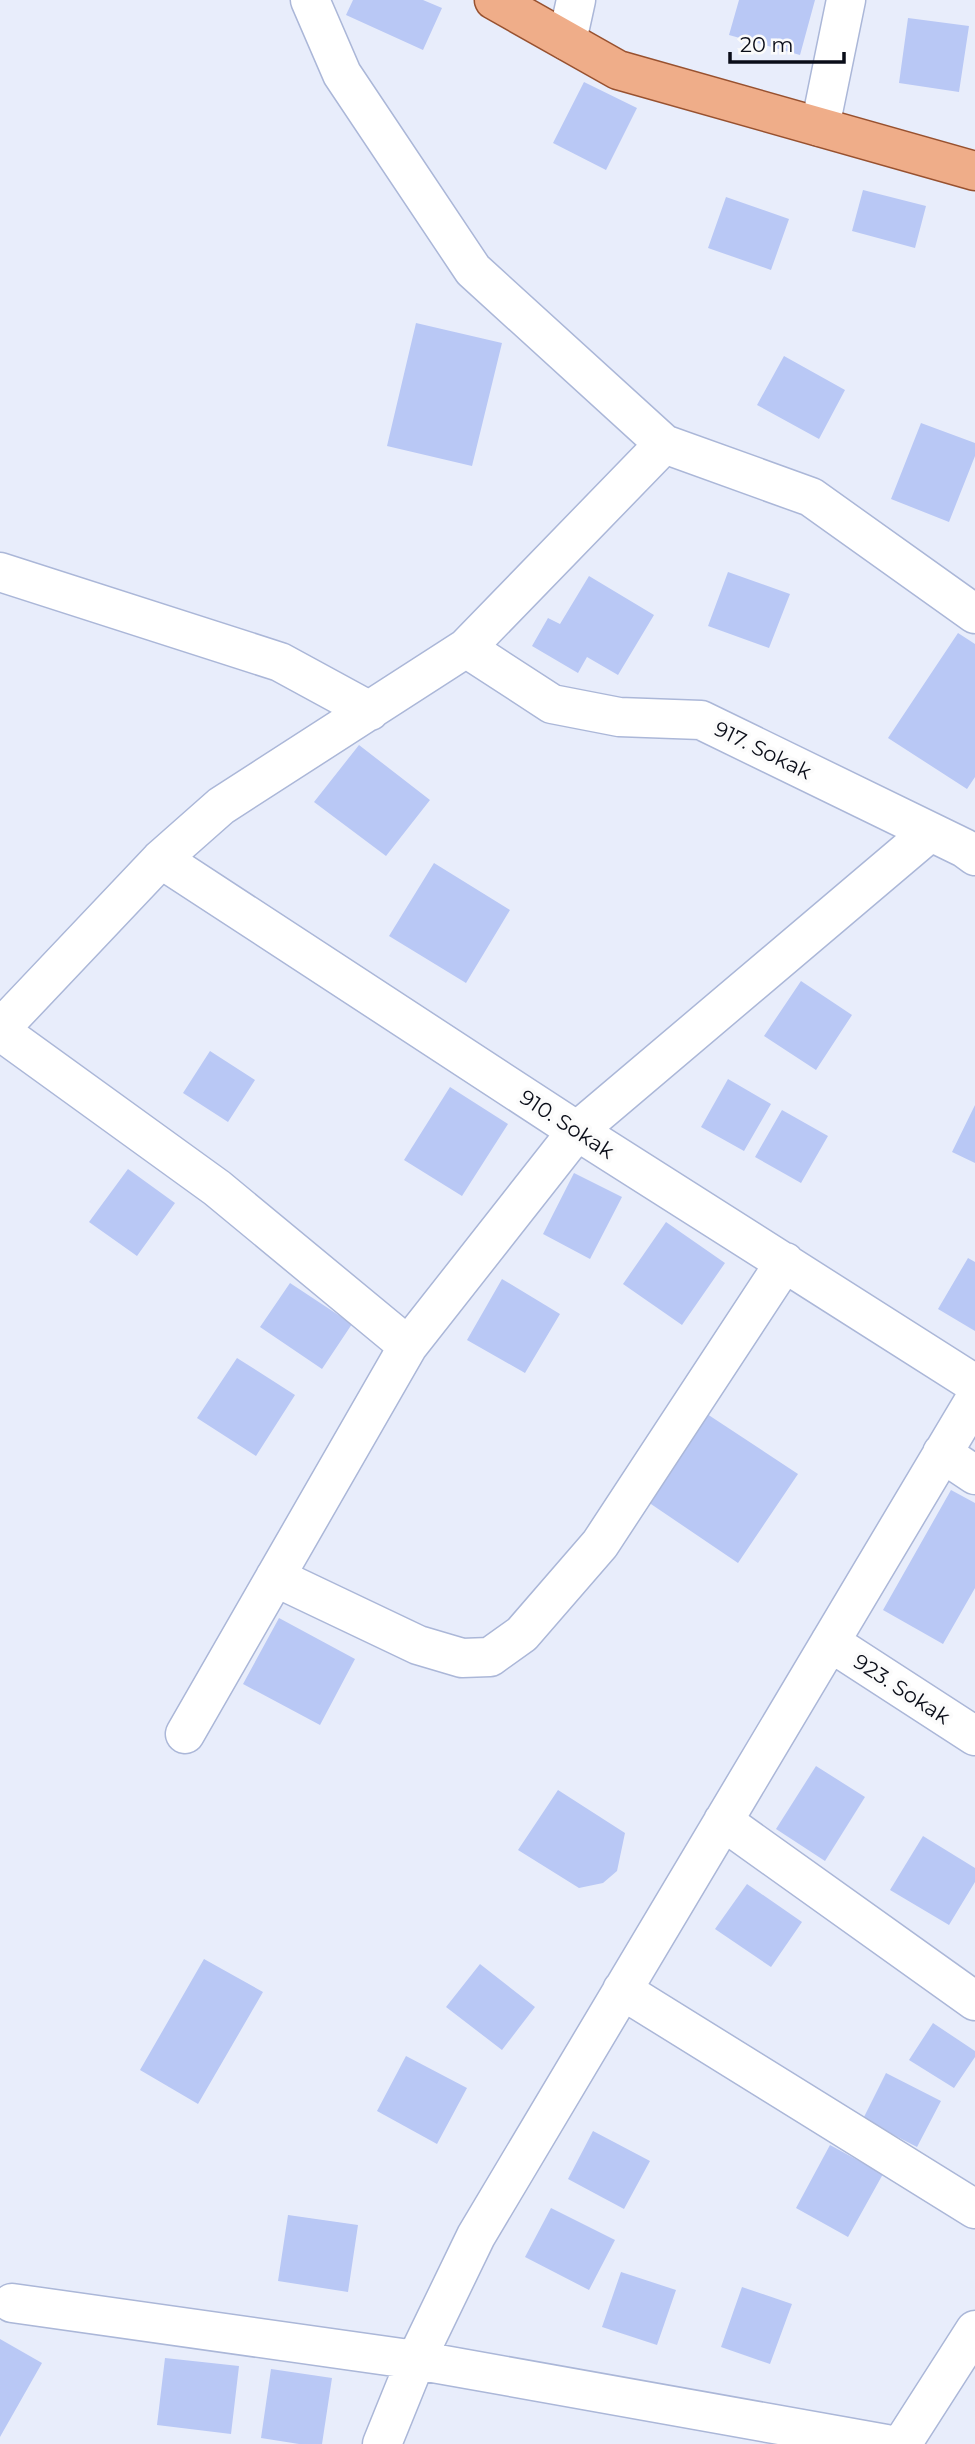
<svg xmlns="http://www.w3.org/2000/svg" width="975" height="2444" font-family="Montserrat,sans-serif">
<rect width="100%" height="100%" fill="#e8edfb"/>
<path fill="#b9c8f5" d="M353,0H423L442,8L423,50L346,15Z
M739,0H815L800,55L729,35Z
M908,18L969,26L959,92L899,83Z
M584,82L637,108L606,170L553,143Z
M863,190L926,206L915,248L852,231Z
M726,197L789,219L771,270L708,248Z
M416,323L502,343L472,466L387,446Z
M784,356L845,390L819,439L757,405Z
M921,423L975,443V456L949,522L891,499Z
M728,572L790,594L769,648L708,626Z
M589,576L654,615L618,675L587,657L578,673L532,646L548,618L560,624Z
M958,633L975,644V777L967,789L888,738Z
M359,745L430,800L386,856L314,802Z
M434,863L510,910L466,983L389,936Z
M801,981L852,1015L816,1070L764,1036Z
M210,1051L255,1080L228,1122L183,1093Z
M728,1079L771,1104L744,1151L701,1127Z
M450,1087L508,1124L462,1196L404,1160Z
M975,1105V1163L952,1152Z
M782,1110L828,1136L801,1183L755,1157Z
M128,1169L175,1203L137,1256L89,1222Z
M574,1173L622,1197L590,1259L543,1234Z
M666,1222L725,1263L682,1325L623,1284Z
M968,1258L975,1262V1331L938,1309Z
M502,1279L560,1314L525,1373L467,1340Z
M290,1283L352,1324L322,1369L260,1327Z
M237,1358L295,1395L256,1456L197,1418Z
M704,1412L798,1474L738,1563L645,1500Z
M951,1490L975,1503V1588L943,1644L883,1610Z
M279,1618L355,1659L320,1725L243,1684Z
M816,1766L865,1797L825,1861L776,1829Z
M558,1790L625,1833L617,1871L603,1883L579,1888L518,1850Z
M923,1836L975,1868V1882L949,1925L890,1890Z
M747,1884L802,1922L771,1967L715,1929Z
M204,1959L263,1992L198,2104L140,2070Z
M480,1964L535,2007L502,2050L446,2007Z
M933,2023L975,2051V2057L954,2088L909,2060Z
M406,2056L467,2088L437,2144L377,2111Z
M886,2073L941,2101L917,2147L863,2119Z
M593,2131L650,2161L624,2209L568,2179Z
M830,2145L883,2174L848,2237L796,2208Z
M551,2208L615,2240L589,2290L525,2257Z
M288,2215L358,2225L348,2292L278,2281Z
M621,2272L676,2290L657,2345L602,2327Z
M742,2287L792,2304L770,2364L721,2347Z
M0,2339L42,2363L0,2437Z
M165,2358L239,2366L231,2434L157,2425Z
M271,2369L332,2378L322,2444H299L261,2438Z"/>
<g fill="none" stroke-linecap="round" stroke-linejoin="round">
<g stroke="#abb7d8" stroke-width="41">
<path id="minor" d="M310,0L342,74L473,270L664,444L811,497L975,614
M567,41L576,0
M820,127L846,0
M0,572L280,662L370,711
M466,648L552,704L619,717L701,720L964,848L975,856
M161,859L577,1131L975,1384
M0,1029L161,859L221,806L466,648L664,444
M0,1031L217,1188L408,1346
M942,1453L975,1475
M275,1577L418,1645L462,1658L490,1657L522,1634L600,1544L785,1262
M830,1642L975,1736
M185,1734L408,1346L577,1131L930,832
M723,1821L975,2001
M622,1990L975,2209
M12,2303L416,2360L886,2444
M382,2444L416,2360L476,2236L975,1399
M902,2444L975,2330"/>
</g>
<g stroke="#98512f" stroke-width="41">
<path id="major" d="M494,0L618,70L975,171"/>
</g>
<use href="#minor" stroke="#fff" stroke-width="38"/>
<use href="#major" stroke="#efad89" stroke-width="38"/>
</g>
<g text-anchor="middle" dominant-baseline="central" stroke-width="7" stroke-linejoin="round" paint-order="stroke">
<g font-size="21" fill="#0a0d18" stroke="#fbfbfb">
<text transform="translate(763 750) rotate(26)">917. Sokak</text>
<text transform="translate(567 1124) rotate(33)">910. Sokak</text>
<text transform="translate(902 1689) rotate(33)">923. Sokak</text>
</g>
</g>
<path d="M730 52v10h114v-10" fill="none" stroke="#0a0d18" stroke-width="3.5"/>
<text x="740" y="52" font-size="21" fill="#0a0d18" stroke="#fbfbfb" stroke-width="5" paint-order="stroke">20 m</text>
</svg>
